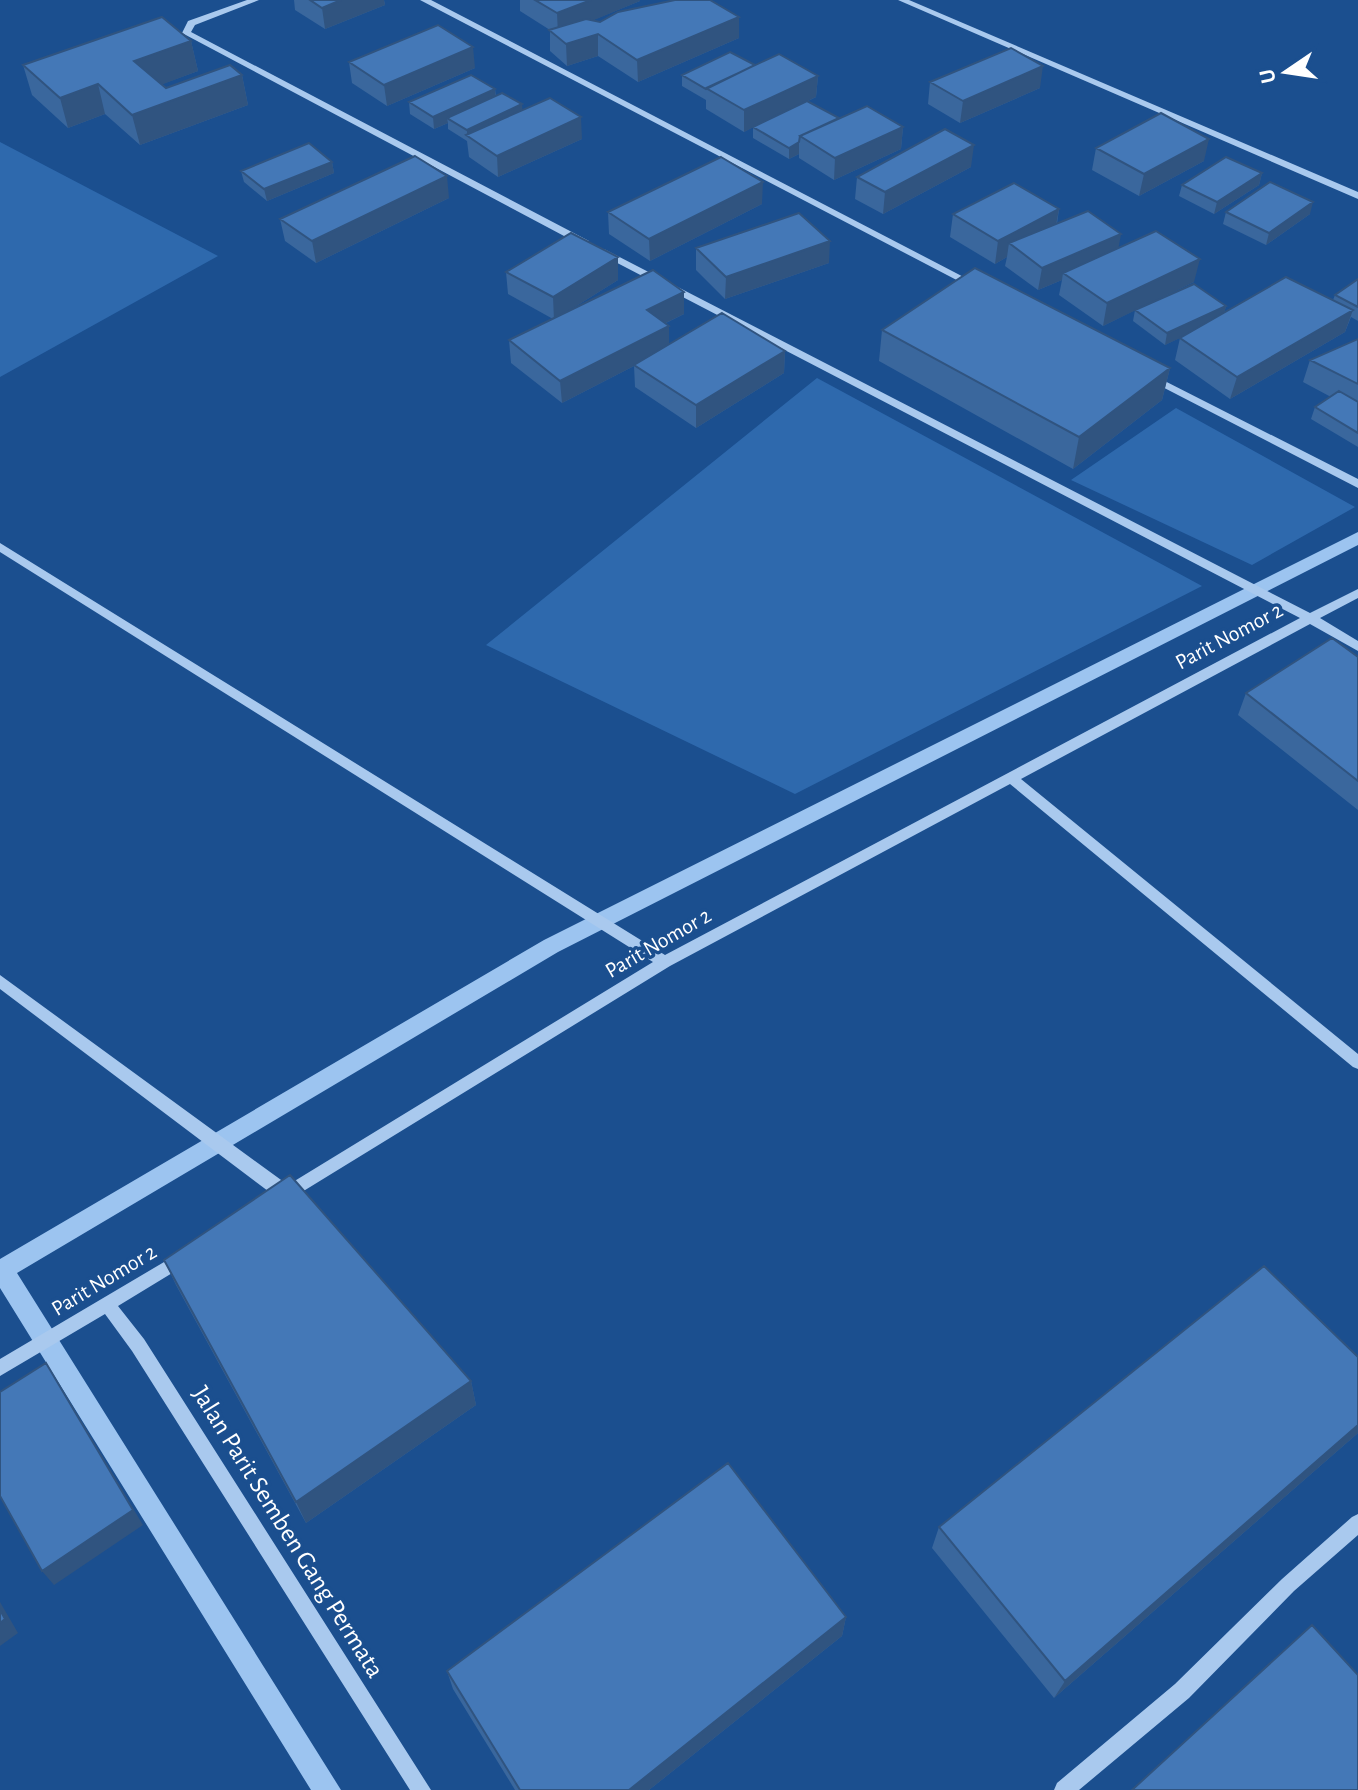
<svg xmlns="http://www.w3.org/2000/svg" width="1358" height="1790" font-family="'Alegreya Sans',sans-serif">
<rect width="100%" height="100%" fill="#1b4f8f"/>
<path fill="#2e69ad" d="M0,142L218,256L0,377Z
M817,378L1202,586L795,794L486,645Z
M1176,408L1355,507L1252,565L1071,480Z"/>
<g fill="none" stroke-linecap="round" stroke-linejoin="round">
<path fill="#9cc4f0" fill-rule="evenodd" d="M1358,532V545L558,952L17,1273L341,1790H311L0,1288V1259L544,940Z"/>
<path fill="#a9c9ee" fill-rule="evenodd" d="M247,0H259L195,25L191,32L589,241V245H581L182,33L188,21Z
M420,0H431L979,285L974,288L970,287Z
M898,0H909L1358,192V199Z
M604,249L1310,613L1358,589V598L1320,618L1358,641V651L1310,624L1021,779L1358,1054V1069L1353,1067L1010,784L670,966L284,1203L0,989V975L288,1185L653,962L0,552V543L665,955L1300,618L600,254L599,252Z
M1149,373L1358,479V488L1145,378L1144,376Z
M181,1252L187,1254L189,1259L187,1264L118,1306L144,1339L431,1790H410L132,1351L105,1314L0,1376V1359Z
M1358,1514V1535L1294,1591L1189,1698L1079,1790H1054L1057,1783L1175,1684L1282,1579L1352,1517Z"/>
</g>
<path fill="#3a679d" d="M294,0H384L385,5L325,29L295,10Z
M520,0H640V1L593,20L600,22L739,17V38L638,82L598,56L567,66L550,51V30L520,11Z
M191,41L198,71L162,84L166,88L242,75L248,105L140,145L105,114L68,128L32,95L23,65Z
M349,62L475,68L387,106L352,83Z
M755,65L818,76L816,97L808,101L839,118L903,127L901,149L834,180L799,158V154L789,159L753,138V127L744,132L706,109V100L682,86V75Z
M930,82L1040,88L960,123L928,104Z
M495,89L496,96L522,110L582,139L498,177L469,157L467,141L448,129V123L434,129L410,114L409,102Z
M1096,148L1204,161L1139,196L1092,170Z
M332,162L334,173L267,201L244,182L241,171Z
M971,167L883,214L855,199L857,177Z
M1262,173L1259,185L1214,214L1179,196L1182,185Z
M449,198L316,263L285,241L280,219Z
M762,204L650,261L609,234L608,212Z
M1059,209L1057,224L1119,248L1194,282L1144,306H1226L1224,313L1333,300L1335,295L1358,279V321L1351,317L1345,332L1230,399L1175,360L1180,338L1187,334L1165,345L1133,321L1135,310L1103,326L1059,295L1062,280L1038,290L1005,266L1007,257L995,264L950,237L953,214Z
M1226,212L1310,214L1266,245L1223,224Z
M696,248L829,263L725,299L696,270Z
M618,257V280L565,313L684,314L666,323L669,344L785,351L784,373L696,428L635,387L634,366L562,403L511,363L509,340L553,319L508,294L506,272Z
M882,330L1170,368L1162,400L1073,469L879,361Z
M1358,339V447L1311,419L1315,407L1331,397L1303,382L1310,360Z
M1358,657V810L1238,715L1246,693Z
M164,1260L471,1381L476,1405L306,1523L176,1285Z
M1358,1357V1433L1054,1698L932,1548L939,1527Z
M846,1617L842,1636L649,1790H515L453,1689L447,1671Z"/>
<path fill="#305480" d="M341,0H384L385,5L325,29L322,8Z
M591,0H640V1L558,35L557,13Z
M739,17V38L638,82L637,60Z
M598,34V56L567,66L566,44Z
M191,41L198,71L142,92L134,61Z
M473,47L475,68L387,106L384,85Z
M1043,66L1040,88L960,123L963,101Z
M242,75L248,105L140,145L132,115Z
M818,76L816,97L744,132V110Z
M98,84L105,114L68,128L60,98Z
M495,89L496,101L447,118L448,123L434,129L433,117Z
M522,104L523,115L467,136V130Z
M581,117L582,139L498,177L497,156Z
M903,127L901,149L834,180L835,158Z
M1209,139L1204,161L1139,196L1144,174Z
M799,142V154L789,159V148Z
M974,145L971,167L883,214L885,192Z
M332,162L334,173L267,201L264,189Z
M1262,173L1259,185L1214,214L1217,202Z
M447,176L449,198L316,263L312,241Z
M763,182L762,204L650,261L649,239Z
M1313,202L1310,214L1266,245L1269,233Z
M1059,209L1055,231L1009,243L1007,257L995,264L998,241Z
M1121,234L1117,257L1063,273L1062,280L1038,290L1042,268Z
M830,241L829,263L725,299L726,277Z
M618,257V280L554,320L553,297Z
M1200,259L1194,282L1103,326L1107,303Z
M684,292V314L647,332V310Z
M1226,306L1223,318L1165,345L1167,333Z
M1353,310L1345,332L1230,399L1237,377Z
M669,326V348L562,403L560,381Z
M785,351L784,373L696,428V405Z
M1170,368L1162,400L1073,469L1079,437Z
M46,1363L143,1525L54,1585L42,1571Z
M471,1381L476,1405L306,1523L296,1502Z
M1358,1425V1433L1054,1698L1065,1681Z
M0,1602L18,1633L0,1646Z
M846,1617L842,1636L649,1790H629Z"/>
<path fill="#4478b7" stroke="#305480" stroke-width="2" d="M310,0H341L322,8Z
M535,0H591L557,13Z
M675,0H710L739,17L637,60L598,34L566,44L549,30L586,19L600,22L618,12Z
M162,17L191,41L134,61L166,88L230,65L242,75L132,115L98,84L60,98L23,65Z
M438,25L473,47L384,85L349,62Z
M1011,48L1043,66L963,101L930,82Z
M730,52L755,65L706,89L682,75Z
M779,54L818,76L744,110L706,88Z
M471,75L495,89L433,117L409,102Z
M502,93L522,104L467,130L447,118Z
M550,98L581,117L497,156L466,135Z
M807,101L839,118L800,136L799,142L789,148L753,127Z
M867,106L903,127L835,158L800,136Z
M1161,113L1209,139L1144,174L1096,148Z
M945,129L974,145L885,192L857,177Z
M309,143L332,162L264,189L241,171Z
M415,156L447,176L312,241L280,219Z
M721,157L763,182L649,239L608,212Z
M1226,157L1262,173L1217,202L1182,185Z
M1270,182L1313,202L1269,233L1226,212Z
M1014,183L1059,209L998,241L953,214Z
M1088,211L1121,234L1042,268L1009,243Z
M799,213L830,241L726,277L696,248Z
M1156,231L1200,259L1107,303L1063,273Z
M571,233L618,257L553,297L506,272Z
M975,268L1170,368L1079,437L882,330Z
M653,270L684,292L647,310L669,326L560,381L509,340Z
M1286,277L1353,310L1237,377L1180,338Z
M1358,279V307L1335,295Z
M1194,284L1226,306L1167,333L1135,310Z
M722,313L785,351L696,405L634,365Z
M1358,339V384L1310,360Z
M1339,391L1358,402V433L1315,407Z
M1332,638L1358,657V781L1246,693Z
M290,1175L471,1381L296,1502L164,1260Z
M1264,1266L1358,1357V1425L1065,1681L939,1527Z
M46,1363L133,1510L42,1571L0,1496V1392Z
M728,1463L846,1617L629,1790H520L447,1671Z
M0,1610L5,1619L0,1623Z
M1312,1625L1358,1675V1790H1132Z"/>
<g text-anchor="middle" dominant-baseline="central" stroke-width="7" stroke-linejoin="round" paint-order="stroke">
<g font-size="22" fill="#fff" stroke="#1b4f8f">
<text transform="translate(1229 636) rotate(-28)">Parit Nomor 2</text>
<text transform="translate(658 943) rotate(-30)">Parit Nomor 2</text>
<text transform="translate(104 1280) rotate(-31)">Parit Nomor 2</text>
</g>
<g font-size="26" fill="#fff" stroke="#1b4f8f">
<text transform="translate(288 1532) rotate(58)">Jalan Parit Semben Gang Permata</text>
</g>
</g>
<g transform="translate(1286 72) rotate(257)" stroke="#1b4f8f" stroke-width="6" paint-order="stroke">
<path d="M0-6L14 30L0 20L-14 30Z" fill="#ffffff"/>
<text y="-12" font-size="22" font-weight="bold" text-anchor="middle" fill="#ffffff">U</text>
</g>
</svg>
